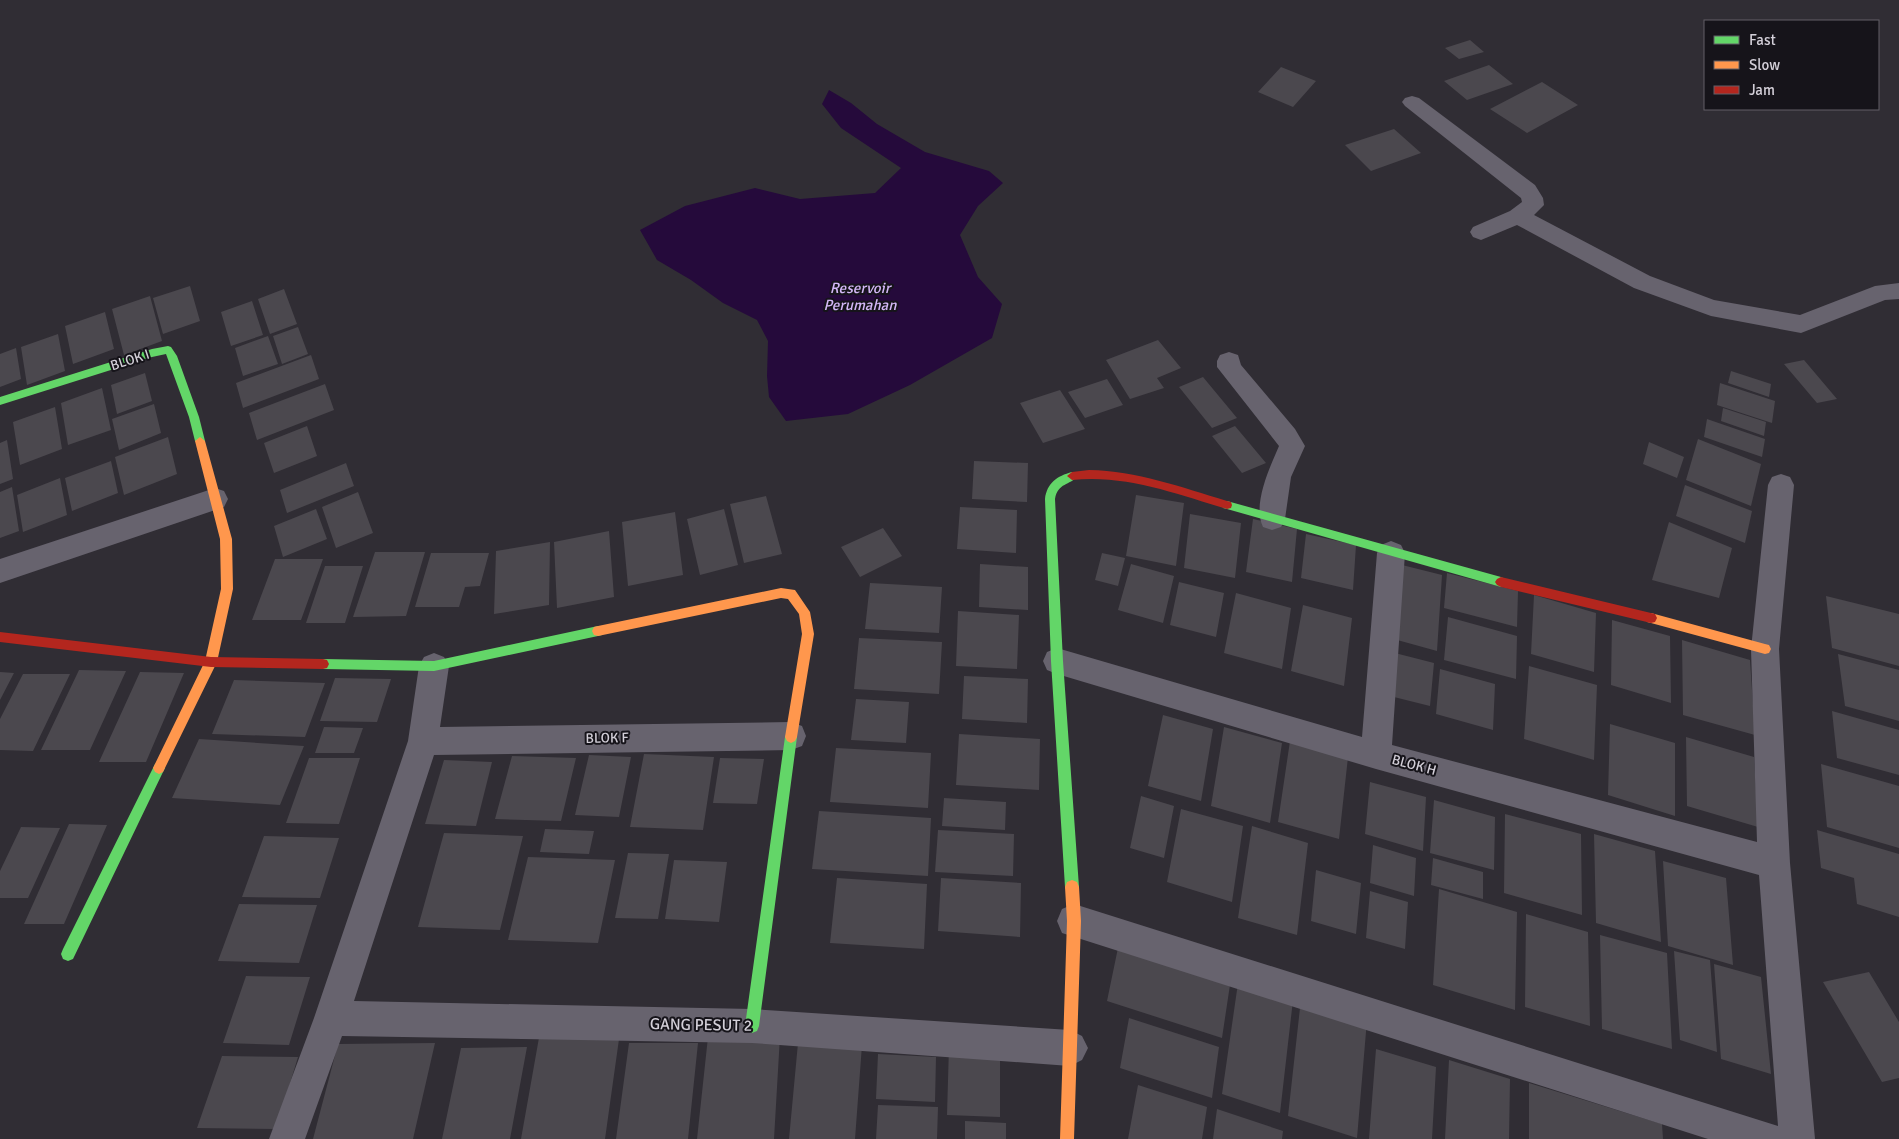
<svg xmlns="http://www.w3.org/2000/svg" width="1899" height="1139" font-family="Signika,sans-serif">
<rect width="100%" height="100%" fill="#302d34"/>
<path fill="#250a3b" d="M829,90L851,103L877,124L925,152L989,171L1003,183L978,206L960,235L978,277L1002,304L992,338L910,385L848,414L786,421L769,397L767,376L768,341L757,320L723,303L691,280L657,260L640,230L685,206L755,188L800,199L875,193L901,168L841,128L822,104Z"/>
<path fill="#4b484e" d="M1470,40L1484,52L1459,59L1445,48Z
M1489,65L1513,84L1467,100L1444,81Z
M1281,67L1316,81L1293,107L1258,92Z
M1542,82L1578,105L1527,133L1490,109Z
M1394,129L1421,153L1371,171L1345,145Z
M190,286L200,321L163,334L153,298Z
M284,289L297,324L270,334L258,299Z
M150,296L162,341L124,355L112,309Z
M252,301L263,335L231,346L221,312Z
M105,312L114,349L73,364L65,326Z
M298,327L308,354L282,364L273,336Z
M58,334L65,371L27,385L21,347Z
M268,336L278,364L243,376L235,348Z
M1158,340L1181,368L1157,378L1164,388L1130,399L1106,360Z
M16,348L21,379L0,387V354Z
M311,355L319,379L243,408L236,383Z
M1804,360L1837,399L1817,403L1784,364Z
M1731,371L1771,384L1769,397L1728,383Z
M145,373L152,401L117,414L111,385Z
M1203,377L1237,418L1212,428L1179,387Z
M1107,379L1123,405L1085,418L1068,392Z
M1720,383L1775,401L1772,423L1717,405Z
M325,384L334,410L257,440L249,413Z
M102,388L111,430L68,445L61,403Z
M1060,390L1085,429L1043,443L1020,403Z
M154,404L161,433L119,450L112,419Z
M55,407L62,449L20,465L13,422Z
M1723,408L1766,422L1764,436L1721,421Z
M1707,419L1765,439L1762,457L1704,437Z
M307,426L317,456L274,473L264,443Z
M1235,426L1266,463L1242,473L1212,436Z
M168,437L177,474L124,495L115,457Z
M1698,439L1761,464L1751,506L1686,480Z
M7,440L13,479L0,484V443Z
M1649,442L1684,457L1677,478L1643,464Z
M111,461L118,493L72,511L65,478Z
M974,461L1028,463L1027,502L972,499Z
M346,463L354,486L287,513L280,490Z
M60,478L67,515L23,532L17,495Z
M1685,485L1752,511L1745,543L1676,516Z
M12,487L19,531L0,538V492Z
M358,492L373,533L336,548L322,507Z
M1136,495L1184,503L1176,566L1126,556Z
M766,496L782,554L744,563L730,504Z
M960,507L1017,510L1016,553L957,549Z
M316,509L327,539L283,557L274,526Z
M724,509L738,565L700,575L687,519Z
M675,512L683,575L628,586L622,522Z
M1190,514L1241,523L1235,578L1184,568Z
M1253,519L1297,529L1292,582L1246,572Z
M1669,522L1732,548L1719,598L1652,580Z
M883,528L902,556L860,577L841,547Z
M609,531L614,597L557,608L554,542Z
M1306,534L1356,545L1353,590L1301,578Z
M550,542L549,605L494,614L496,551Z
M375,552H425L406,616L353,617Z
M431,553H489L480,586L465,587L459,607H415Z
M1102,553L1125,558L1118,586L1095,580Z
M275,559H323L301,620H252Z
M980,564L1028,567V610L979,607Z
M1131,564L1174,576L1163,623L1118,610Z
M1398,564L1442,575L1437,651L1390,638Z
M325,566H363L345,623H306Z
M1447,573L1518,591L1517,627L1444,608Z
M1179,582L1224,593L1216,637L1170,625Z
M870,583L942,587L939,633L865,629Z
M1236,593L1291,608L1282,669L1224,653Z
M1534,595L1596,613L1594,672L1531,654Z
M1826,596L1899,614V666L1832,648Z
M1303,605L1352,618L1344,686L1291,671Z
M958,611L1019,615L1017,669L956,666Z
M1448,617L1517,636L1516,679L1444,660Z
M1612,620L1670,636L1671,703L1611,685Z
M859,638L942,642L939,694L854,689Z
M1682,640L1750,660L1755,735L1683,715Z
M1391,652L1434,663L1430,706L1386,695Z
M1838,654L1899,670V721L1845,706Z
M1529,666L1597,685L1594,760L1524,739Z
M1440,669L1495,684L1493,730L1436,714Z
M79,670L126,671L90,750H41Z
M0,672L14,673L0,700Z
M140,672L184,673L146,762H99Z
M23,674H70L33,751L0,750V719Z
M964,676L1028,679L1027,723L962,719Z
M335,678L391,679L377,722L320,721Z
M234,680L325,683L305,737L212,734Z
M856,699L909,702L906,743L851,740Z
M1832,711L1899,730V775L1837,758Z
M1163,715L1213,729L1201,801L1148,786Z
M1610,724L1675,743V816L1608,795Z
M324,727L363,728L354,753H315Z
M1224,727L1282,743L1270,823L1211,806Z
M959,734L1040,739L1039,790L956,785Z
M1686,737L1754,757L1758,827L1687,806Z
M199,739L304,746L280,805L172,798Z
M1290,741L1348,757L1339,839L1278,822Z
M836,748L931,753L928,808L830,802Z
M644,754L714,757L703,830L630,827Z
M589,755L631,757L619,817L575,815Z
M512,756L576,758L561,821L495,819Z
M309,758H360L339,824L286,823Z
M720,758L764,759L757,804L713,803Z
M444,760L492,762L476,826L425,824Z
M1821,764L1899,786V848L1827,827Z
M1370,782L1426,797L1423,851L1365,834Z
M1141,796L1174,806L1164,858L1130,848Z
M944,798L1006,802L1005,830L942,826Z
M1434,800L1495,817L1494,870L1430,853Z
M1181,809L1243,826L1232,902L1167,882Z
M819,811L931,818L928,876L812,869Z
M1505,814L1581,834L1582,915L1504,893Z
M69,824L107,825L64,924H24Z
M1252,826L1308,843L1297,935L1238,918Z
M21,827L60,828L28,898H0V871Z
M545,829L594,831L589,854L540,852Z
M938,830L1014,834L1013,876L935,872Z
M1817,830L1899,854V917L1857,904L1854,878L1821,868Z
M444,833L523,836L500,930L418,927Z
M1594,834L1655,851L1661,942L1596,923Z
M264,836L339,838L320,898L242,897Z
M1373,845L1416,858L1414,896L1370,883Z
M628,853L669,854L658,919L615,918Z
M528,857L615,860L598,943L508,940Z
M1433,858L1483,872V899L1431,885Z
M674,860L727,862L719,922L665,919Z
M1663,861L1726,878L1733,965L1668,946Z
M1316,870L1361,883L1356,934L1311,921Z
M837,878L927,884L924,949L830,943Z
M941,878L1021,883L1020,937L938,931Z
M1439,889L1517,912L1515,1010L1433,985Z
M1370,891L1408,902L1405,949L1366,938Z
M239,904L317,905L299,963L218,961Z
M1526,914L1588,932L1590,1026L1525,1007Z
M1600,935L1667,953L1672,1049L1602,1029Z
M1119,943L1231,978L1222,1038L1107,1001Z
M1674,951L1710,960L1717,1052L1680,1040Z
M1714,964L1761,977L1771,1074L1721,1059Z
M1869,972L1899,1022V1078L1882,1082L1823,982Z
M246,976L310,977L289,1045L223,1043Z
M1238,983L1293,1000L1280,1113L1222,1094Z
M1301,999L1367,1020L1357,1138L1288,1116Z
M1129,1018L1219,1047L1212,1098L1120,1068Z
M540,1032H620L605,1139H521Z
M780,1036L774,1139H697L708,1037Z
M435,1043L413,1139H313L338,1044Z
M629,1043H698L688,1139H616Z
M798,1043L862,1045L855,1139H789Z
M949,1046L1000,1048V1117L947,1115Z
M527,1047L510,1139H442L461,1048Z
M1376,1049L1436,1067L1432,1139H1369Z
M878,1054L936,1057L935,1102L876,1099Z
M222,1056L298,1057L276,1129L197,1128Z
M1449,1060L1510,1079L1509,1139H1445Z
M1529,1083L1662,1124L1663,1139H1529Z
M1138,1085L1207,1107L1202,1139H1128Z
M878,1105L938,1107L937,1139H876Z
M1217,1109L1283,1131L1282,1139H1213Z
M965,1121L1006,1123V1139H965Z"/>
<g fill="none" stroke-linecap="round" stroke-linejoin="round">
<path fill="#67636e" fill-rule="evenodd" d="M1412,96L1419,98L1535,185L1543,198L1544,205L1534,215L1650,276L1714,300L1800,315L1875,286L1899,283V299L1885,300L1801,333L1711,316L1634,288L1517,225L1481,240L1473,237L1470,232L1473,227L1510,211L1522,202L1521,198L1405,106L1402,102L1405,98Z
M1229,352L1238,355L1241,365L1295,429L1305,446L1291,477L1285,519L1281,527L1272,530L1263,527C1252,505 1270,467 1279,446L1217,367V361L1220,355Z
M1781,474L1790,477L1794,485L1779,649L1790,863L1815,1139H1708L1062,933L1057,921L1062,909L1074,904L1778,1126L1759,875L1376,769L1057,674L1047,670L1043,661L1047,652L1057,648L1362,737L1377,553L1381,545L1391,541L1401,545L1405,553L1392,745L1757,842L1751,649L1768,485L1772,477Z
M215,488L224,491L228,499L224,507L0,583V559Z
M434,653L444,657L449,666L440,727L791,722L802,726L806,736L802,746L791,750L434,755L354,1001L752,1009L1070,1030L1082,1036L1088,1048L1082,1060L1070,1066L752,1043L342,1036L305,1139H269L314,1018L408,741L419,666L424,657Z"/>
<path fill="#63d668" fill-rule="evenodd" d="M168,346L171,347L177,356L199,417L205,441L204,444L200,445L195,441L189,417L166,354L152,357L0,405V397L152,349Z
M1072,472L1077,476C1070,486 1058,482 1055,499L1063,661L1079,887L1077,892L1072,894L1067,892L1065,887L1051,661L1045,499C1047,483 1057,476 1072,472Z
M1227,501L1501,577L1505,579L1507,582L1505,585L1501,587L1227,509L1223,508L1222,505L1223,502Z
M598,626L602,627L604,631L602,635L598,636L434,671L323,669L319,668L317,664L319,660L323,659L434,661Z
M791,731L795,733L797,737L759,1026L757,1031L752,1033L747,1031L745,1026L785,737L787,733Z
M159,762L163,764L165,768L163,772L73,959L68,961L63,959L61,954L63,949L155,764Z"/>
<path fill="#ff974d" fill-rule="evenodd" d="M200,437L205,441L232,539L233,589L217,662L163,772L159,774L155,772L153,768L205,661L221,589L220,539L195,441Z
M781,588L795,590L810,612L814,634L797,737L795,741L791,743L787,741L785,737L802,634L799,614L788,599L781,598L598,636L594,635L592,631L594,627L598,626Z
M1651,613L1765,644L1769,645L1771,649L1769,653L1765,654L1651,623L1647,622L1645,618L1647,614Z
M1072,880L1077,882L1079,887L1081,921L1074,1139H1060L1067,921L1065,887L1067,882Z"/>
<path fill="#b3261e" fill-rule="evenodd" d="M1089,470C1137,471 1181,487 1227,501L1231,502L1232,505L1231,508L1227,509C1177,494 1125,474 1072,480L1067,476L1072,472Z
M1501,577L1651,613L1655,614L1657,618L1655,622L1651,623L1501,587L1497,585L1495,582L1497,579Z
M0,632L211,657L323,659L327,660L329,664L327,668L323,669L211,667L0,642Z"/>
</g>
<g text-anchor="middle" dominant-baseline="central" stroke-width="4" stroke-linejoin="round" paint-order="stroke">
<g font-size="14" fill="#d3cfd8" stroke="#16141a">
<text transform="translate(130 360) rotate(-18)">BLOK I</text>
<text transform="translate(607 738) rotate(-1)">BLOK F</text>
<text transform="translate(1414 765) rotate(15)">BLOK H</text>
</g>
<g font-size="15" font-style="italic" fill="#d3b7f6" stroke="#16141a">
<text x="860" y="288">Reservoir<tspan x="860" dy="17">Perumahan</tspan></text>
</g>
<g font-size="16" fill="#d3cfd8" stroke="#16141a">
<text transform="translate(701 1025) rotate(1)">GANG PESUT 2</text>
</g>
</g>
<rect x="1704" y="20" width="175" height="90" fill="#16141a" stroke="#625f66"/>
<rect x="1714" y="36" width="25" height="8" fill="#63d668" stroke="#625f66"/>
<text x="1749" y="45" font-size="15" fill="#d3cfd8">Fast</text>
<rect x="1714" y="61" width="25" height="8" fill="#ff974d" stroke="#625f66"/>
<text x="1749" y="70" font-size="15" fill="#d3cfd8">Slow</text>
<rect x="1714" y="86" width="25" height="8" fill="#b3261e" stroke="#625f66"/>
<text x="1749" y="95" font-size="15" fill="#d3cfd8">Jam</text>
</svg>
